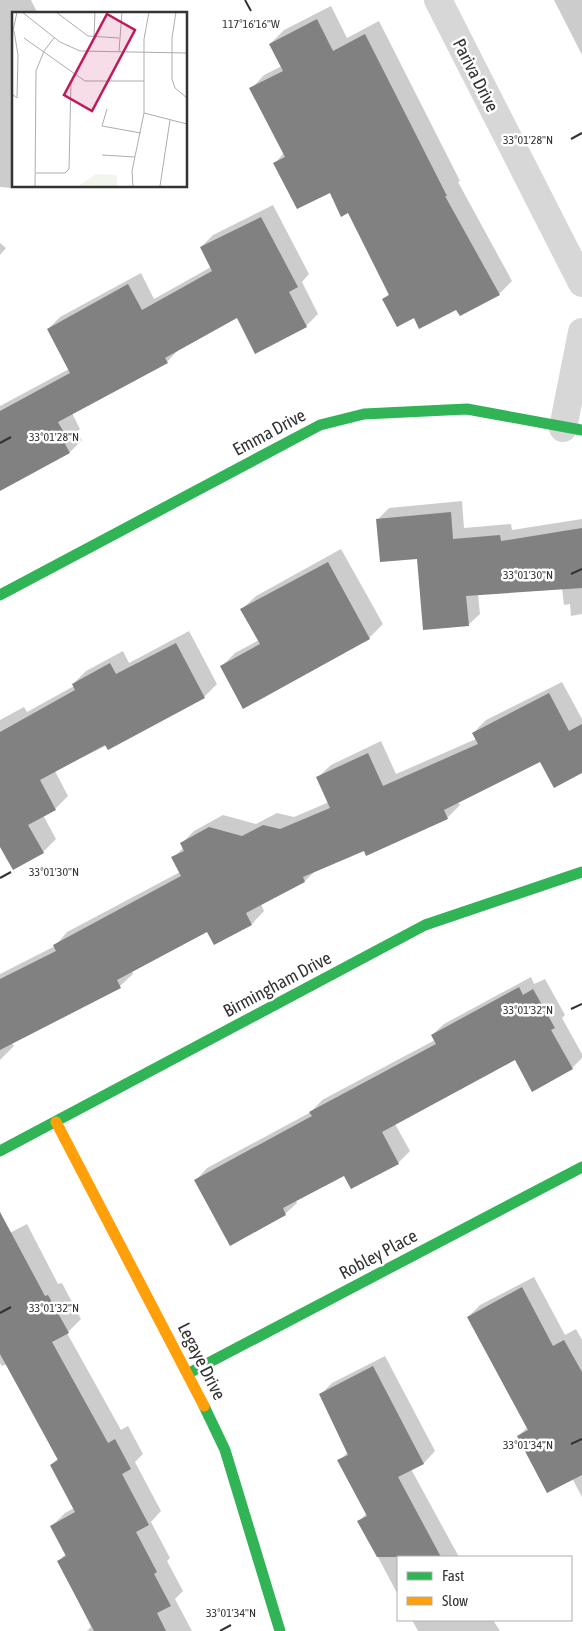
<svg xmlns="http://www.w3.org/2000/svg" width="582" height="1631" font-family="'Asap Condensed',sans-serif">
<rect width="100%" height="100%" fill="#fff"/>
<path fill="#0003" d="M0,0H31L38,14H14V186L12,188L0,187Z
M554,0H582V55Z
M331,6L347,38L379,21L460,181L458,182L512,281L499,294L457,308L414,317L384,299L390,293L348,212L330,191L275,163L284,153L251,89L264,75L282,66L270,44L284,30Z
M273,205L309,274L302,282L318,314L306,326L237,316L179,349L167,362L72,413L80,429L77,432L82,440L70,452L0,490V406L69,369L48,329L60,317L141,273L154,299L211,267L201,247L213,235Z
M0,243L6,248L0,255Z
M462,501L464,528L511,524L512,530L582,519V614L571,616L570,604L564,605L562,588L478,594L480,614L468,625L418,557L378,519L389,508Z
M341,549L383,624L369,638L222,666L235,653L259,640L242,609L256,596Z
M189,631L217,684L204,697L55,771L68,796L55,809L43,815L56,839L43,852L0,844V720L24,707L27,712L74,686L73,684L86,671L123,651L129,663Z
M562,682L582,719V772L540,760L458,802L460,805L447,818L364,849L315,871L305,881L261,904L264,911L252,924L214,943L208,931L132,971L133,974L120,986L12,1043L14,1046L0,1060V974L55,946L67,932L180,872L173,858L184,847L182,843L194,831L223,815L256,824L277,813L294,817L329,802L318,777L331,765L381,741L396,774L476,739L473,733L486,720Z
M531,977L534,984L545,979L565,1015L562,1018L582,1054V1058L572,1068L515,1058L395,1124L410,1151L398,1163L344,1174L296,1200L297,1203L285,1214L196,1180L207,1168L311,1112L322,1100L435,1040L432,1035L444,1024Z
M27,1224L58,1284L62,1283L81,1319L67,1333L121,1430L128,1426L143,1454L135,1462L161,1511L151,1522L170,1558L167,1561L183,1591L175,1599L192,1631H87L91,1627L59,1561L66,1553L52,1526L65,1513L74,1508L51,1465L58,1458L7,1364L2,1366L0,1363V1238Z
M534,1277L565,1335L576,1329L582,1340V1497L572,1478L518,1436L528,1427L468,1317L480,1305Z
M385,1356L435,1451L424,1463L411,1469L459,1557H398V1595L359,1521L367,1513L339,1461L348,1452L320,1395L332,1383Z
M412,1620H493L500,1631H418Z"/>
<path fill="#818181" d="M317,19L333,51L365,34L447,196H445L500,295L460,316L456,310L419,329L414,318L397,327L382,299L389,295L348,213L341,217L330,193L297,209L273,163L285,157L249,88L283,71L269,44Z
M261,217L298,287L289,292L307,327L255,354L237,318L165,358L168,363L58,422L69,442L65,444L70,453L0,491V411L70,373L47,329L128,284L142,310L212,271L200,247Z
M451,512L453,539L500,535L501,541L582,528V588L466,596L469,626L423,630L417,559L380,562L376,519Z
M328,562L370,639L243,709L220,666L260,644L240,609Z
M176,643L205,698L108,750L105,745L40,780L56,810L28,825L44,853L13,870L0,847V732L75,690L72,684L110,663L116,674Z
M549,693L569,731L582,724V773L554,788L540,762L444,810L448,819L366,856L364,851L303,877L305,882L246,913L252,925L214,945L207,932L117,980L121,988L0,1050V979L56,951L53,945L181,876L171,857L184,851L180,843L209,827L242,836L263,825L280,829L330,808L316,777L368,753L383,786L478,744L472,733Z
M519,987L523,995L533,989L555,1028L551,1030L573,1069L532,1092L515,1060L382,1132L399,1164L351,1189L344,1176L283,1208L286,1215L230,1246L194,1180L312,1116L309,1112L436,1044L431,1035Z
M0,1212L45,1296L48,1295L69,1333L52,1342L108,1443L115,1439L131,1469L122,1474L149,1525L136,1532L157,1572L154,1574L171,1606L157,1613L166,1631H94L57,1561L66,1556L50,1526L75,1512L50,1465L58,1460L0,1354Z
M522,1287L553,1346L564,1340L582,1372V1475L547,1493L517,1436L528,1430L467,1317Z
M373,1366L424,1464L398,1477L441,1557H377L357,1521L367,1516L337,1460L348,1455L319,1394Z"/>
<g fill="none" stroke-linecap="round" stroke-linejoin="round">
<path stroke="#d7d7d7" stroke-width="28" d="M438,0L582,283
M563,428L582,332"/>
<path stroke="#30b455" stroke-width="11" d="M0,595L320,425L364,414L467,409L582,430
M0,1151L425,925L582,872
M189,1373L582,1167
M204,1406L225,1450L280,1631"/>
<path stroke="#ff9f0a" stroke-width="11" d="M56,1122L204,1406"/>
</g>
<path fill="none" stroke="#333" stroke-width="2" d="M245,0L251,11M571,139L582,133M0,443L11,437M571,574L582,569M0,878L11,872M571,1009L582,1004M0,1313L11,1307M571,1444L582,1439M220,1631L231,1625"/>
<g text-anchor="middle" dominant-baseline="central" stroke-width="5" stroke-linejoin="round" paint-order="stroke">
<g font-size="18" fill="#333" stroke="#fff">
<text transform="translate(476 75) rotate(63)">Pariva Drive</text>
<text transform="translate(269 432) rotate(-28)">Emma Drive</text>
<text transform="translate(277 984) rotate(-28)">Birmingham Drive</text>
<text transform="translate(378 1254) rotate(-28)">Robley Place</text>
<text transform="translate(202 1361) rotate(63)">Legaye Drive</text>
</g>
</g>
<g transform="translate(12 12)">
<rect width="175" height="175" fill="#fff"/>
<path d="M84,162L105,163V175H65Z" fill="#f1f5ed"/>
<path fill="none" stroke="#adadad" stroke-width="1" d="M10,0L48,30L68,39L175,41M44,0L76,24L107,26M164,0L160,26V67L163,76L175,86M1,19L5,0M82,25L83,0M12,26L73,69H132M107,39L110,0M0,82L5,86L6,43L2,19M95,97L90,114L129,121M132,101L175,112M90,143L123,145M24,161H53L57,157L59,68L64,63M148,174L158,108M23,175L24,59L32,39L42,26M121,175L120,159L132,101V27L137,0"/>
<path fill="#c2185b" fill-opacity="0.15" stroke="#c2185b" stroke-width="2.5" d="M95,2L123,18L80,99L52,83Z"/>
<rect width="175" height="175" fill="none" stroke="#333" stroke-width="2.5"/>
</g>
<g font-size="12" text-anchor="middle" fill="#333" stroke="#fff" stroke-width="5" stroke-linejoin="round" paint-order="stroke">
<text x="251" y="28">117°16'16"W</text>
<text x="528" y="144">33°01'28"N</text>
<text x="54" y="441">33°01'28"N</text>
<text x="528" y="579">33°01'30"N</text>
<text x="54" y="876">33°01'30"N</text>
<text x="528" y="1014">33°01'32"N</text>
<text x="54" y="1312">33°01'32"N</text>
<text x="528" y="1449">33°01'34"N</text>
<text x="231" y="1617">33°01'34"N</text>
</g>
<rect x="397" y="1556" width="175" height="65" fill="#ffffff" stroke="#adadad"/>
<rect x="407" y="1572" width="25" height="8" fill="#30b455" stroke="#adadad"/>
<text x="442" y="1581" font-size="15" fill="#333333">Fast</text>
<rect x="407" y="1597" width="25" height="8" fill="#ff9f0a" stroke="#adadad"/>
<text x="442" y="1606" font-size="15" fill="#333333">Slow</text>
</svg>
